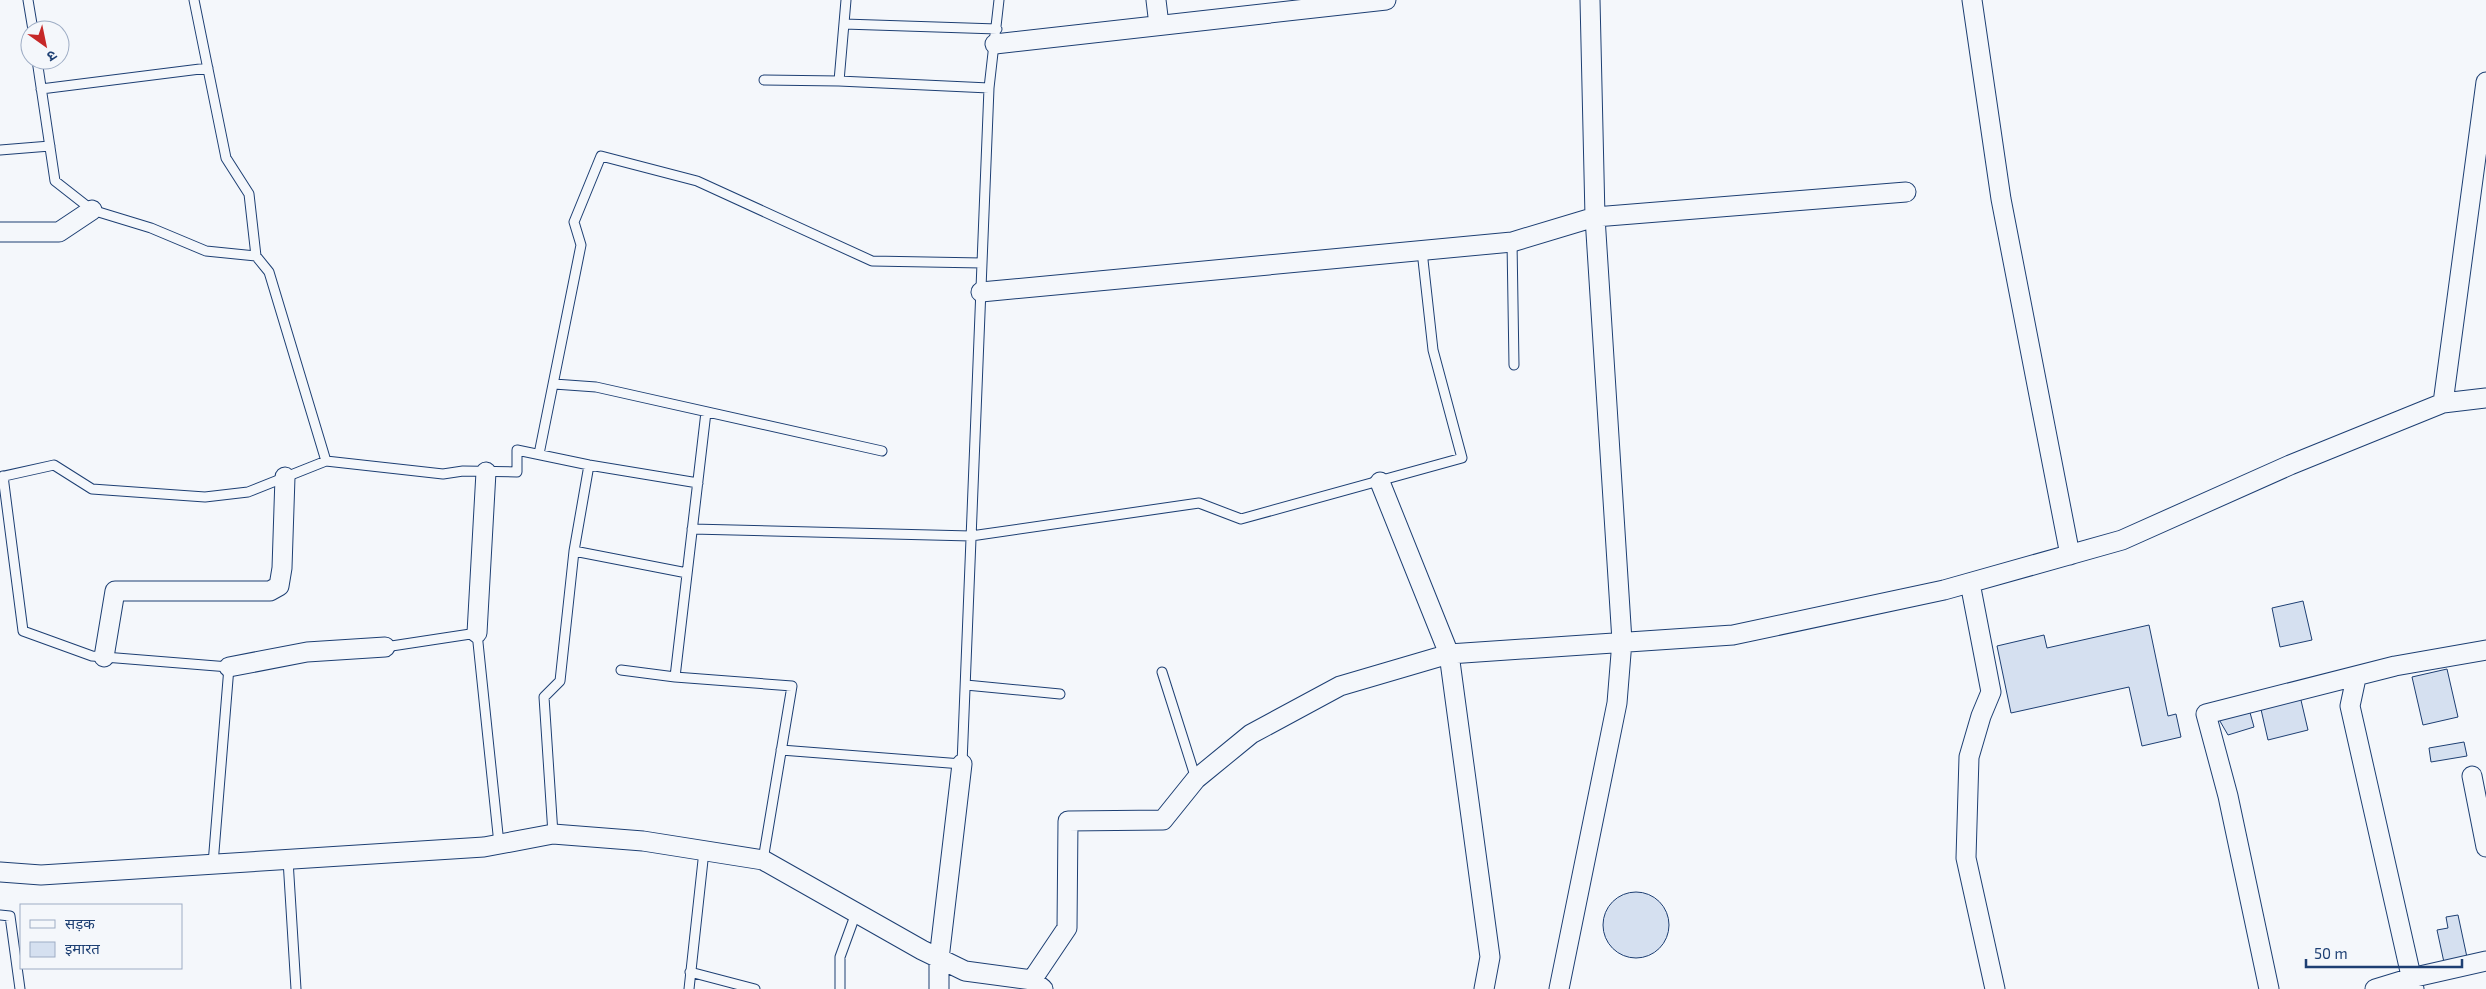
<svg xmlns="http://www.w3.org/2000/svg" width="2486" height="989" font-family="'Exo 2','Noto Sans Devanagari',sans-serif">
<rect width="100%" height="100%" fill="#f4f7fb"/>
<path fill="#d5e0f0" stroke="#1d3f73" d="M2303,601L2312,640L2280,647L2272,608Z
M2149,625L2168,716L2176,714L2181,737L2142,746L2129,687L2011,713L1997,646L2044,635L2047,648Z
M2447,669L2458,717L2423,725L2412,677Z
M2300,696L2308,730L2268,740L2260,705Z
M2249,709L2254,727L2228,735L2217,716Z
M2464,742L2467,756L2431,762L2429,748Z
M1603 925a33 33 0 1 1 66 0a33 33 0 1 1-66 0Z
M2458,915L2468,962L2445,967L2437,930L2448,928L2446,917Z"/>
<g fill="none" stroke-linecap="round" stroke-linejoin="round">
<g stroke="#1d3f73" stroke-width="11">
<path id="service" d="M28,0L33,30
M194,0L226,158L249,194L256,256
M846,0L839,81L989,88
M844,24L997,29
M37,60L55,181L92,210L151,228L206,251L256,256L269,272L326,461
M764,80L839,81
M41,89L208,68
M0,150L50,146
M1512,242L1514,365
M554,384L596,387L882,451
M539,454L581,245L574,222L601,156L697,181L872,261L982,263
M3,476L23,631L92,656L229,667L213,864
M0,477L54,465L92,489L205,497L248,492L326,461L443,474L463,471L517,472V450L589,465L698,483
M692,529L971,536L1199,503L1241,519L1462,458L1433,350L1422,251
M574,551L687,573
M385,647L477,633L499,844
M621,670L675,677L792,686L763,860
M1162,672L1196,779
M675,677L706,412
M966,685L1060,694
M781,750L962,764L989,88L999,0
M553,834L544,697L560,681L574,551L589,465
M288,860L296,989
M0,915L10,916L20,989
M690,972L755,989
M689,989L704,851
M840,989V957L856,913"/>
</g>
<g stroke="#1d3f73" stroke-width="21">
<path id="minor" d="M1156,0L1159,25
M1972,0L2001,199L2070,555
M995,44L1386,0
M0,232H59L92,210
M981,292L1512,242L1595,217L1906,192
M2443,403L2486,82
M1380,482L1449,654L1490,957L1484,989
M1970,583L1991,692L1981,716L1969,757L1966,858L1995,989
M477,633L486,472
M104,657L115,591H270L279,586L282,568L285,477
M229,667L307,652L385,647
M2356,678L2350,706L2414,989
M2472,776L2486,847
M0,872L41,875L484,847L553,834L643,841L763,860L922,950L965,971L1032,980L1043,989
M1032,980L1067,928L1068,821L1163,820L1196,779L1251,734L1340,686L1449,654L1733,635L1944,590L2122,540L2290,465L2443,403L2486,398
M939,989V959L962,764
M1559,989L1617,703L1622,641L1595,217L1590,0
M2269,989L2228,796L2206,714L2395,666L2486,650
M2375,989L2411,978L2486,961"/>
</g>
<use href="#service" stroke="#f4f7fb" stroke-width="9"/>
<use href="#minor" stroke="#f4f7fb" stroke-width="19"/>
</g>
<rect x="20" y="904" width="162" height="65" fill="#f4f7fb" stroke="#9eadc5"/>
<rect x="30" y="920" width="25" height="8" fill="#f4f7fb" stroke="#9eadc5"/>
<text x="65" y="929" font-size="15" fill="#1d3f73">सड़क</text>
<rect x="30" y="942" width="25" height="15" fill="#d5e0f0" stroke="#9eadc5"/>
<text x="65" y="954" font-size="15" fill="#1d3f73">इमारत</text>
<g transform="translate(45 45) rotate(147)"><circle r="24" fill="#f4f7fb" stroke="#9eadc5"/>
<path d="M0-4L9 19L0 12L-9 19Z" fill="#c62828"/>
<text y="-8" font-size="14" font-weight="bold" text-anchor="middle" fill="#1d3f73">उ</text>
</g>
<path d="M2306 959v8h156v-8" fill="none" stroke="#1d3f73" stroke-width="2.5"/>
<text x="2314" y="959" font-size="15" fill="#1d3f73" stroke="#f4f7fb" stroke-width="4" paint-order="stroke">50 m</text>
</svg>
